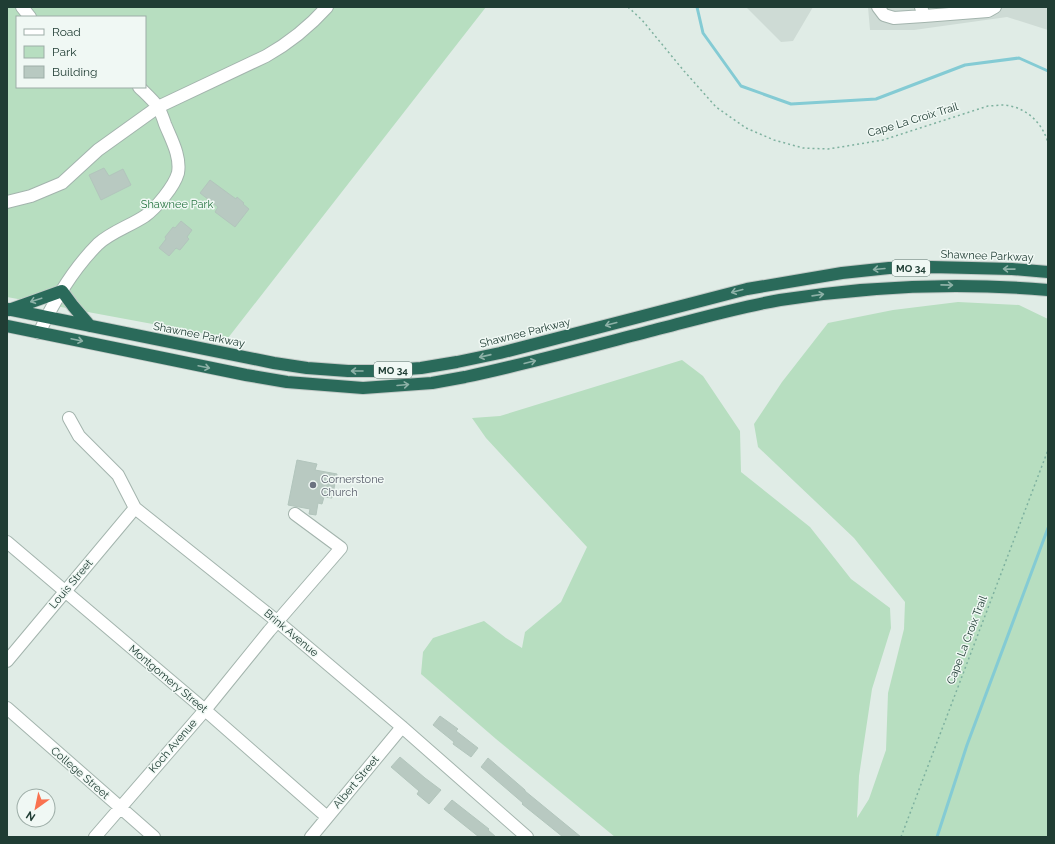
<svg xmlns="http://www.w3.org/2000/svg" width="1055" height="844" font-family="Raleway,sans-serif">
<rect width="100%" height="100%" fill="#e0ece6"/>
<path fill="#cedbd5" d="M746,7H813L793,41L781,42Z
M868,7H1048V30L1007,17L914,30H870Z"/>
<path fill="#b7dec0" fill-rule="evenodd" d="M7,7H486L228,338L7,297ZM17,17H145V87H17Z
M958,302L1019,305L1048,319V837H615L496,739L421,674L423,652L433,638L484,621L506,638L522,648L525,632L561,602L587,547L486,438L472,418L500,416L682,360L703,376L740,431L741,472L810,527L851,579L890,608L891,628L872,689L859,776L857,818L869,799L886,750L888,693L904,629L905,602L854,538L758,447L754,424L782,382L828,323L893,310Z"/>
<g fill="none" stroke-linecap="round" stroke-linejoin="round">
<path stroke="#84cbd4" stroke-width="3" d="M697,7L703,33L741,86L791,104L876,99L965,65L1019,58L1048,71
M937,837L967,745L1048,528"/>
</g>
<path fill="#b8c9c1" stroke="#b2c5bc" d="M104,168L109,176L123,169L131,185L101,200L89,175Z
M210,180L236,199L237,197L244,203L243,204L249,209L235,227L215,212L218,207L200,193Z
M181,221L192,230L187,237L189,239L180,250L176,248L169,256L159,248L166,239L165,237L173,227L175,228Z
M297,460L317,464L315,470L337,474L332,498L324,497L322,504L318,503L316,515L309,514L310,509L288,505Z
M440,716L458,729L456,731L478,748L471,757L453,744L454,742L433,725Z
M400,757L425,778L441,790L429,804L417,794L419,791L391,767Z
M488,758L525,790V791L581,837H563L522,804L523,803L481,767Z
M452,800L489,829L488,830L496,837H479L444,809Z"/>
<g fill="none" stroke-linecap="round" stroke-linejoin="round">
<g stroke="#a3b4ad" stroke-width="14">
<path id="minor" d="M22,7L30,17
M878,7L884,15L894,18L924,16
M921,7L924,16L988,11L995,7
M7,202L31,196L62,183L98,150L158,107L266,56C289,43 309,27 327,7
M39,333C54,301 73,269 98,244C111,232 130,226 145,216C156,208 174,187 178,173C181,156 171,139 165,124C163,118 161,112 158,107C153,100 145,93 139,87
M69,418L79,436L118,475L135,508L278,622L402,727L527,837
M7,542L205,710L327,817
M7,661L135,508
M7,708L154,837
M95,837L205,710L269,631L341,548L295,514
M311,837L402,727"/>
</g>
<g stroke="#c1c9c6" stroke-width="14">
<path id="highway" d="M7,309L274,363L307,368L348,371H379L421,368L457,362L500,353L747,289L842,273L889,268L931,267L1012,269L1048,272
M9,310L62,291L73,306L90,326
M7,326L246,375L287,382L363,388L432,383L465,377C531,363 596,345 662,328C701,318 740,307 780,300C869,286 958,282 1048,290"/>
</g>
<path stroke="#7eb19f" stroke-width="1.5" stroke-dasharray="2 3" stroke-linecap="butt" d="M628,7L642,20L684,71L716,107L746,128L774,140L803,148L828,149L853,145L883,140L988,106C993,106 998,105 1003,105C1025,106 1043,123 1048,143
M901,837L1048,450"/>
<use href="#minor" stroke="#fff" stroke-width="12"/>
<use href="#highway" stroke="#2a6a5a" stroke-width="12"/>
</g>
<defs><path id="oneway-shaft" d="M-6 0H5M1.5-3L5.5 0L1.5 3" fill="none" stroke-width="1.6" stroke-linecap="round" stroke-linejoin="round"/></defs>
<g stroke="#8db1a7">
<use href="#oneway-shaft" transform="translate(879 269) rotate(175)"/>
<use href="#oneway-shaft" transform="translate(1009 269) rotate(-179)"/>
<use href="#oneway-shaft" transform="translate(947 285) rotate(1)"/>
<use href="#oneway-shaft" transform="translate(737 291) rotate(165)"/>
<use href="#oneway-shaft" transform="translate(818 295) rotate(-8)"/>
<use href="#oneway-shaft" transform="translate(36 300) rotate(162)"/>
<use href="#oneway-shaft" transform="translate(611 324) rotate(165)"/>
<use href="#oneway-shaft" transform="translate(77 340) rotate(12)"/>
<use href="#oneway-shaft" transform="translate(485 356) rotate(167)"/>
<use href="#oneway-shaft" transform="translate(530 362) rotate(-14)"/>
<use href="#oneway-shaft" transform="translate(204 367) rotate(12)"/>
<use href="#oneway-shaft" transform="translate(357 371) rotate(180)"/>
<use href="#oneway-shaft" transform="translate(403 385) rotate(-5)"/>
</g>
<circle fill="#6b7280" stroke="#f0f8f4" stroke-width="1.5" cx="313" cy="485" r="4"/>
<g text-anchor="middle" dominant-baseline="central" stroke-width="3" stroke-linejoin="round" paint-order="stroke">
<g fill="#f0f8f4" stroke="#5e756e" stroke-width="1">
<rect x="892" y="260" width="38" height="16" rx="3"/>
<rect x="374" y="362" width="38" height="16" rx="3"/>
</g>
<g font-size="10" font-weight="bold" fill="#203d34">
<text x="911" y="268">MO 34</text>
<text x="393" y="370">MO 34</text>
</g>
<g font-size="11" fill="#203d34" stroke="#f0f8f4">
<text transform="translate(913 120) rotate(-17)">Cape La Croix Trail</text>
<text transform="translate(987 256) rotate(2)">Shawnee Parkway</text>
<text transform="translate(525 333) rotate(-14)">Shawnee Parkway</text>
<text transform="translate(199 335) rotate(11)">Shawnee Parkway</text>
<text transform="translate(71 584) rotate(-50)">Louis Street</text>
<text transform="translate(291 633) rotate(40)">Brink Avenue</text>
<text transform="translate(967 640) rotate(-69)">Cape La Croix Trail</text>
<text transform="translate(168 679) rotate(40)">Montgomery Street</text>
<text transform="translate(173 746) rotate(-49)">Koch Avenue</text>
<text transform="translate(80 773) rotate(41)">College Street</text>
<text transform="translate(356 782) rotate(-50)">Albert Street</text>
</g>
<g font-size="11" fill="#287642" stroke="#f0f8f4">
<text x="177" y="204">Shawnee Park</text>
</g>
<g font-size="11" fill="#5b616d" stroke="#f0f8f4" text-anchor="start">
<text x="321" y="479">Cornerstone<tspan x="321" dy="13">Church</tspan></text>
</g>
</g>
<rect width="1055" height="844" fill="none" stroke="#203d34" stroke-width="16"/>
<rect x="16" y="16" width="130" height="72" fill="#f0f8f4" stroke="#9dada7"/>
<rect x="24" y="29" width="20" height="6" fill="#ffffff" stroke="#9dada7"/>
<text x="52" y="36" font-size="12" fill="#203d34">Road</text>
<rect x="24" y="46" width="20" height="12" fill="#b7dec0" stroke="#9dada7"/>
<text x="52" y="56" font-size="12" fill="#203d34">Park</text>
<rect x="24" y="66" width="20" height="12" fill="#b8c9c1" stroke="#9dada7"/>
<text x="52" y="76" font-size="12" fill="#203d34">Building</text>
<g transform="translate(36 808) rotate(213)"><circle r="19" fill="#f0f8f4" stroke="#9dada7"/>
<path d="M0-3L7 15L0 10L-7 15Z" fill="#f97250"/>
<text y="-6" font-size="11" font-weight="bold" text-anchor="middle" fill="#203d34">N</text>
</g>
</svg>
